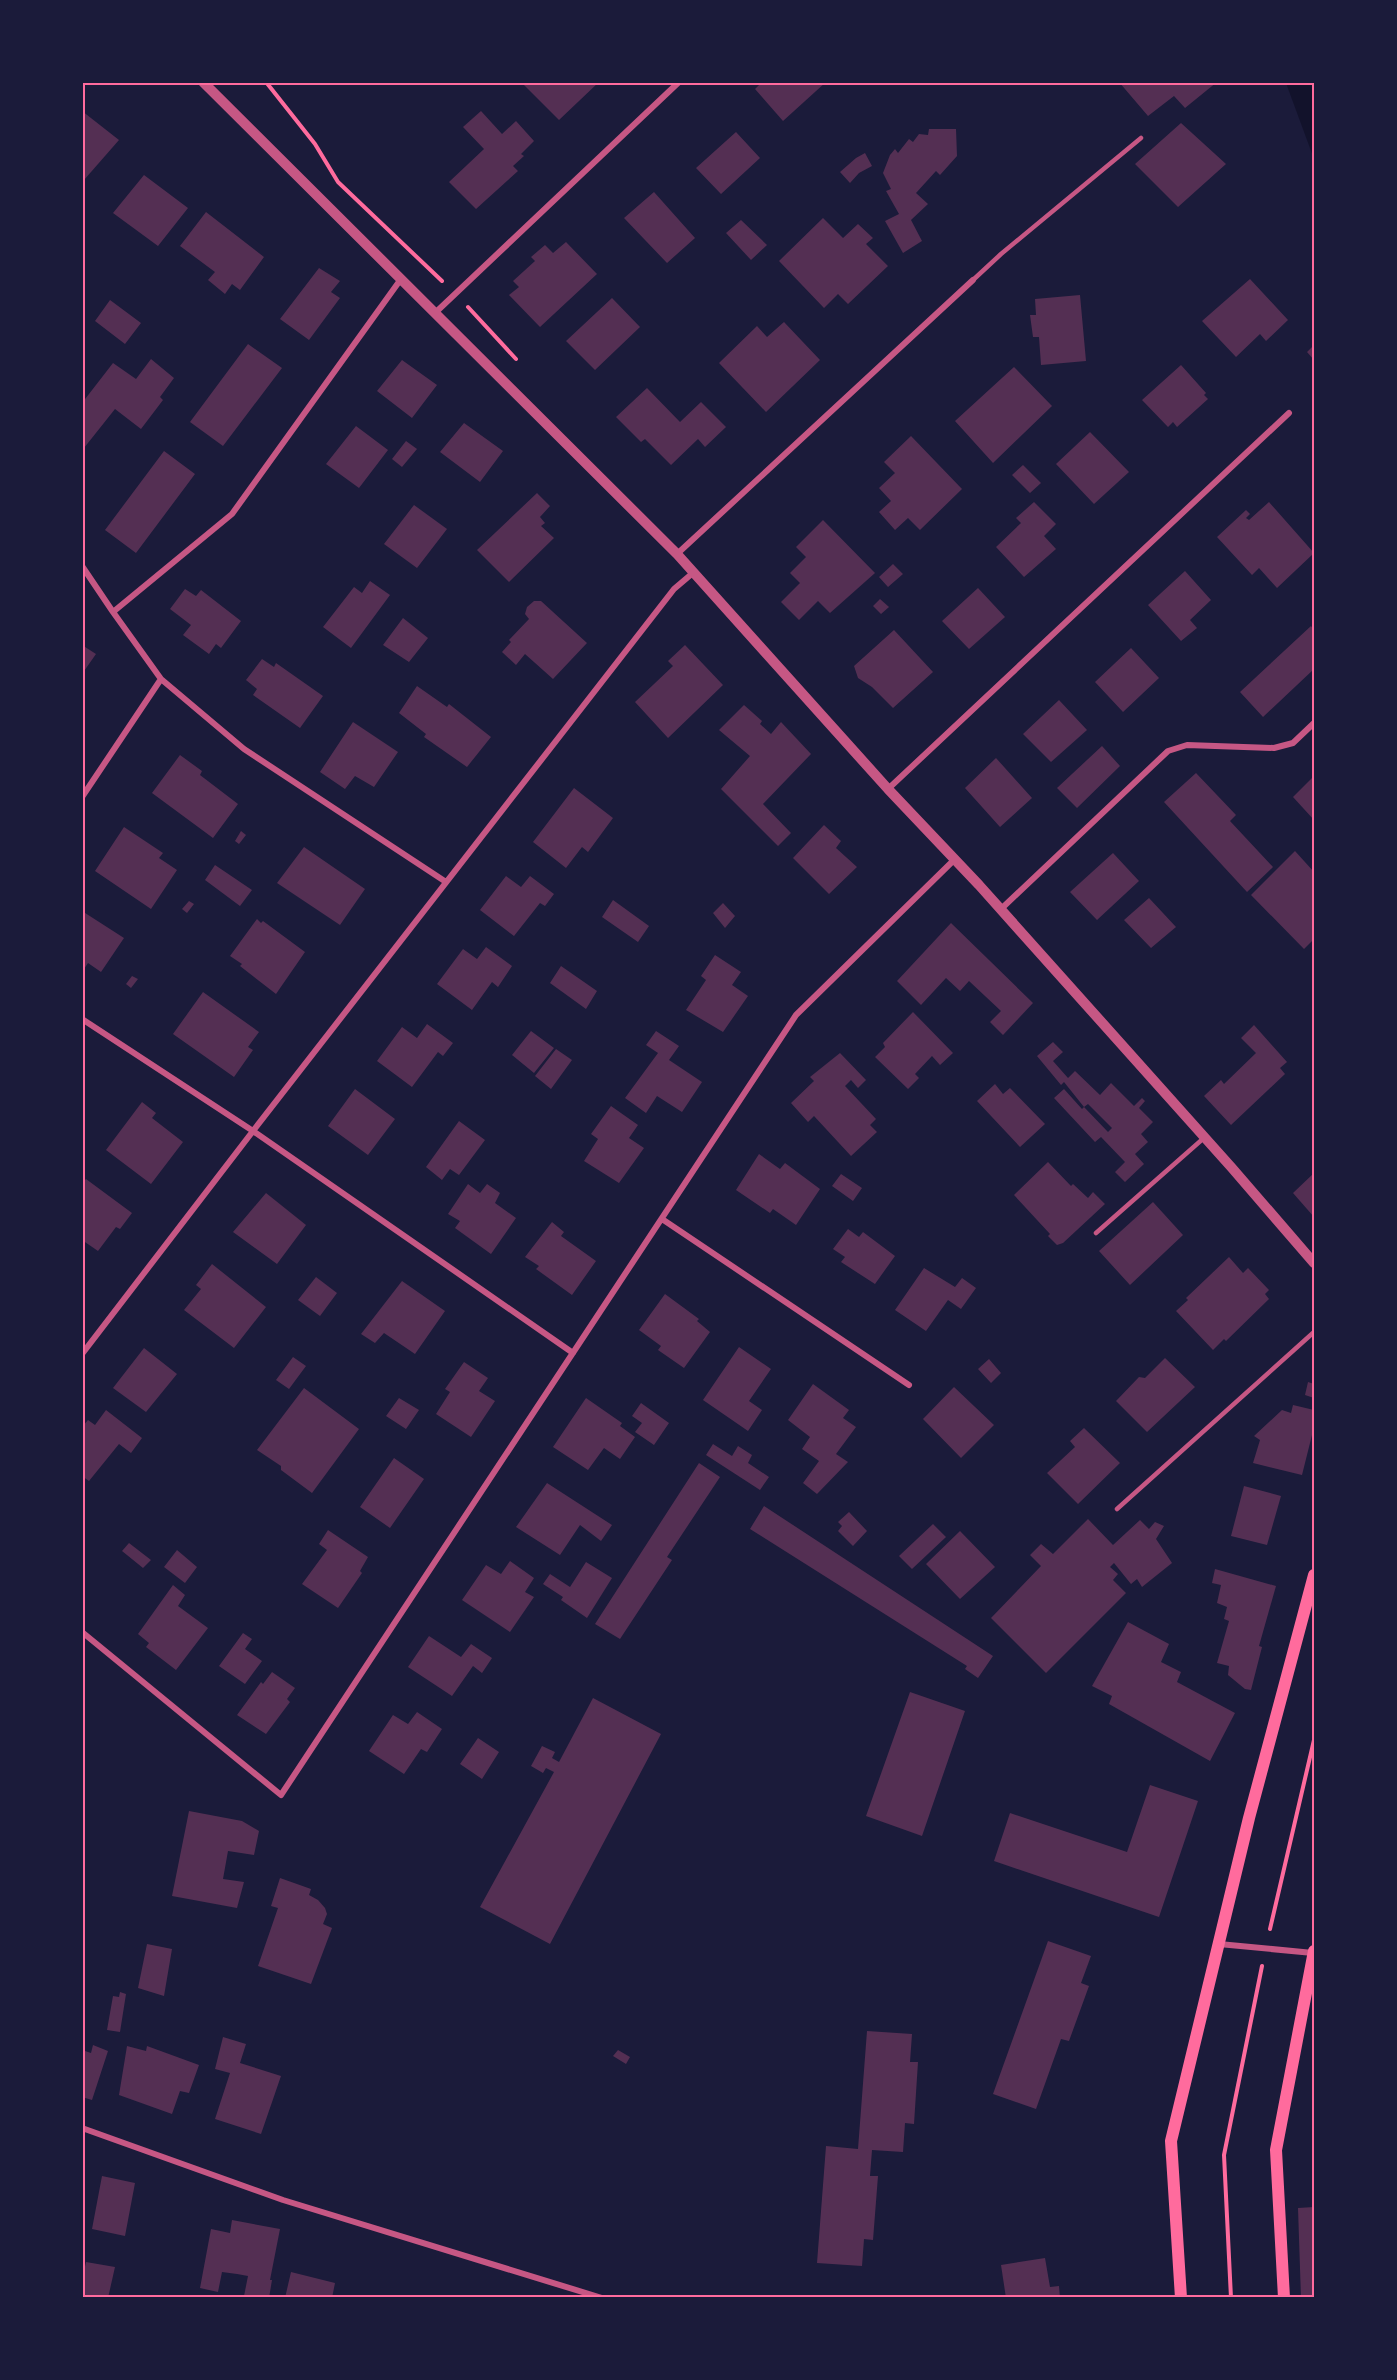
<svg xmlns="http://www.w3.org/2000/svg" width="1397" height="2380" font-family="Georgia,serif">
<rect width="100%" height="100%" fill="#1b1b3a"/>
<path fill="#12122b" d="M1286,83H1314V159Z"/>
<path fill="#542f53" d="M521,82H599L559,120Z
M762,82H826L783,121L755,89Z
M1119,82H1217L1185,108L1174,96L1148,116Z
M82,111L119,140L84,180L82,179Z
M481,111L502,134L516,121L534,141L521,154L524,156L513,166L518,171L476,209L449,182L484,149L463,127Z
M1181,123L1226,164L1178,207L1135,164Z
M929,129H956L957,156L940,175L936,171L916,193L928,204L911,220L922,241L903,253L885,221L899,214L886,191L891,189L883,173L890,155L895,149L898,153L909,139L913,142L919,134L928,135Z
M736,132L760,158L721,194L696,168Z
M865,153L872,166L859,173L850,183L840,172L856,158Z
M144,175L188,208L158,246L113,213Z
M654,192L695,238L667,263L624,218Z
M206,212L264,257L240,290L232,284L225,294L208,280L215,272L180,246Z
M823,218L843,238L858,224L873,238L866,244L888,266L848,304L838,294L824,308L779,261Z
M741,220L767,245L751,260L726,233Z
M566,242L597,274L540,327L509,295L519,287L513,281L535,261L531,257L545,245L553,253Z
M319,268L340,281L331,292L340,298L309,340L280,319Z
M1250,279L1288,320L1266,341L1260,334L1236,357L1202,321Z
M1080,295L1086,361L1041,365L1039,337H1033L1030,315H1036L1035,299Z
M612,298L640,327L595,370L566,341Z
M110,300L141,323L125,344L95,321Z
M784,322L820,360L766,412L719,363L757,326L767,337Z
M248,344L282,368L223,446L190,422Z
M1314,345V360L1307,352Z
M151,359L174,378L160,397L163,400L141,429L115,409L84,448L82,447V403L113,363L136,379Z
M402,360L437,385L412,418L377,391Z
M1181,365L1206,393L1204,395L1208,399L1177,427L1173,422L1168,427L1142,400Z
M1014,367L1052,406L993,463L955,421Z
M647,388L680,422L701,402L726,427L705,447L698,439L671,465L645,439L641,442L616,417Z
M464,423L503,451L480,482L440,452Z
M356,426L388,450L359,488L326,464Z
M1090,432L1129,472L1094,504L1056,464Z
M911,436L962,489L920,530L908,518L895,530L879,512L891,501L879,488L895,473L884,462Z
M406,441L417,449L402,467L392,459Z
M164,451L195,474L136,553L105,530Z
M1023,465L1041,483L1030,493L1012,475Z
M537,493L550,506L540,517L545,523L541,526L554,538L509,582L477,550Z
M1034,502L1056,524L1044,536L1056,549L1024,577L996,547L1021,523L1016,518Z
M1269,502L1314,553L1277,588L1259,568L1252,575L1217,537L1246,510L1250,514L1246,518L1249,520Z
M414,505L447,529L417,568L384,544Z
M823,520L875,573L830,613L818,601L799,620L781,602L800,583L790,573L806,557L796,547Z
M893,564L903,574L888,587L879,577Z
M1185,571L1211,600L1190,620L1197,628L1181,641L1148,605Z
M370,581L390,595L351,648L323,627L354,587L362,593Z
M978,588L1005,617L969,649L942,621Z
M185,589L196,596L201,590L241,621L221,648L216,644L209,654L183,635L191,625L170,609Z
M880,599L889,607L881,614L873,606Z
M534,601H541L587,643L553,679L525,654L516,665L502,652L511,642L509,640L529,619L525,614L527,607Z
M403,618L428,638L409,662L383,645Z
M1311,626L1314,630V669L1263,717L1240,692Z
M894,630L933,672L893,708L872,687L858,678L854,666Z
M82,645L96,654L82,674Z
M685,645L723,685L668,738L635,702L673,666L668,661Z
M1131,648L1159,678L1123,712L1095,682Z
M262,659L274,667L276,663L323,696L300,728L253,695L257,689L246,680Z
M417,686L447,707L449,704L491,737L467,767L424,737L426,734L399,713Z
M1059,700L1087,730L1051,762L1023,734Z
M744,705L762,721L760,724L771,734L781,722L811,754L763,804L791,833L778,846L721,789L750,756L719,730Z
M353,722L398,752L374,787L355,776L345,789L320,772Z
M1102,746L1120,766L1077,808L1057,788Z
M180,755L202,771L200,775L238,804L213,838L152,793Z
M996,758L1032,798L1000,827L965,788Z
M1196,773L1236,815L1230,821L1273,867L1247,892L1164,802Z
M1314,776V820L1293,797Z
M574,788L613,818L588,852L582,847L566,868L533,842Z
M824,825L841,841L836,848L857,867L829,894L793,858Z
M124,827L163,853L159,858L177,870L151,909L95,871Z
M241,831L246,835L239,844L235,841Z
M304,847L365,889L340,925L277,883Z
M1295,851L1314,872V939L1304,949L1251,895Z
M1113,853L1139,881L1097,920L1070,892Z
M215,865L252,890L240,906L205,880Z
M506,876L521,887L530,876L554,894L545,906L540,903L514,936L480,910Z
M1149,898L1176,927L1151,948L1124,920Z
M613,900L649,926L638,942L602,917Z
M189,901L194,904L187,913L182,909Z
M723,903L735,916L725,928L713,913Z
M82,911L124,938L101,972L88,963L84,969L82,967Z
M257,919L261,923L263,921L305,952L276,994L240,966L242,964L230,956Z
M951,923L1033,1003L1003,1035L990,1022L1001,1011L969,981L960,991L946,978L921,1005L897,981Z
M486,947L512,966L498,987L492,982L472,1010L437,984L463,949L477,959Z
M715,955L741,972L732,985L748,996L723,1032L686,1010L706,980L701,976Z
M561,966L597,991L586,1009L550,983Z
M132,976L138,979L131,988L126,984Z
M203,992L259,1032L248,1047L253,1050L234,1077L173,1034Z
M913,1012L953,1053L940,1065L932,1056L915,1074L919,1078L908,1089L875,1057L885,1047L883,1043Z
M427,1024L453,1043L443,1056L438,1052L412,1087L377,1061L402,1027L417,1038Z
M1254,1025L1287,1062L1280,1068L1285,1074L1231,1125L1204,1096L1221,1080L1224,1084L1256,1053L1241,1038Z
M531,1031L554,1048L534,1073L512,1055Z
M656,1031L679,1046L669,1060L702,1082L682,1112L657,1096L646,1113L625,1098L658,1053L646,1045Z
M1053,1042L1063,1052L1053,1061L1068,1078L1075,1071L1100,1095L1111,1083L1134,1106L1142,1098L1145,1101L1139,1108L1153,1122L1141,1134L1148,1142L1135,1154L1144,1164L1125,1182L1115,1172L1125,1162L1101,1137L1095,1142L1054,1098L1064,1089L1082,1109L1084,1107L1108,1132L1112,1128L1088,1104L1084,1107L1064,1082L1061,1085L1037,1056Z
M556,1049L572,1060L551,1089L535,1076Z
M840,1053L866,1080L858,1088L851,1080L845,1086L876,1119L870,1125L877,1132L851,1156L814,1116L808,1122L791,1103L814,1081L810,1077Z
M995,1084L1003,1094L1010,1088L1045,1124L1020,1147L977,1101Z
M355,1089L395,1119L368,1155L328,1126Z
M142,1102L156,1113L152,1118L183,1142L151,1184L106,1150Z
M611,1106L638,1125L629,1138L644,1148L619,1183L584,1161L598,1139L591,1134Z
M459,1121L485,1140L459,1175L450,1169L442,1180L426,1167Z
M759,1154L780,1169L785,1163L820,1189L796,1225L773,1209L770,1213L736,1190Z
M1048,1162L1071,1186L1073,1184L1088,1198L1093,1192L1105,1204L1063,1243L1057,1245L1048,1236L1050,1234L1014,1195Z
M1314,1173V1217L1293,1193Z
M841,1174L862,1188L853,1201L832,1186Z
M86,1179L132,1213L120,1229L116,1227L98,1251L82,1240V1183Z
M468,1184L480,1193L487,1184L500,1193L495,1203L516,1218L491,1254L455,1228L460,1221L448,1214Z
M266,1193L306,1225L277,1264L233,1232Z
M1153,1202L1183,1235L1130,1285L1099,1251Z
M552,1222L564,1232L561,1236L596,1261L572,1295L536,1269L539,1266L525,1257Z
M848,1229L859,1237L863,1232L895,1256L875,1284L841,1262L845,1257L833,1249Z
M1229,1257L1243,1273L1248,1268L1269,1290L1265,1294L1269,1299L1226,1341L1224,1339L1213,1350L1176,1311L1188,1300L1186,1298Z
M212,1264L266,1307L234,1348L184,1310L201,1289L196,1285Z
M924,1268L955,1287L962,1278L976,1288L961,1309L948,1300L926,1331L895,1310Z
M316,1277L337,1293L320,1316L298,1300Z
M402,1281L445,1311L415,1354L384,1333L375,1343L361,1334Z
M665,1294L699,1319L697,1321L710,1332L684,1368L658,1350L661,1346L639,1330Z
M739,1347L771,1369L749,1401L762,1410L748,1431L703,1400Z
M144,1348L177,1374L146,1412L113,1388Z
M293,1357L306,1366L289,1389L276,1380Z
M1165,1358L1195,1387L1147,1432L1116,1401L1139,1377L1145,1378Z
M989,1359L1001,1373L991,1383L978,1369Z
M464,1362L488,1378L479,1391L495,1401L471,1437L436,1414L450,1392L445,1389Z
M1308,1382L1314,1384V1398L1305,1395Z
M813,1384L849,1410L843,1418L856,1427L836,1454L848,1462L817,1494L803,1483L819,1461L802,1449L810,1437L788,1420Z
M954,1387L994,1425L961,1458L923,1419Z
M304,1388L359,1429L312,1493L281,1470V1466L257,1450Z
M399,1398L419,1410L406,1429L386,1416Z
M586,1398L622,1423L620,1426L635,1437L620,1459L604,1448L588,1470L553,1447Z
M641,1403L669,1423L654,1445L635,1432L642,1423L632,1416Z
M1293,1405L1314,1410V1427L1302,1475L1253,1463L1260,1440L1254,1436L1282,1410L1291,1413Z
M106,1410L142,1438L131,1453L119,1444L89,1481L82,1476V1427L88,1420L95,1425Z
M1084,1428L1120,1463L1078,1504L1047,1473L1075,1447L1070,1441Z
M713,1444L732,1456L738,1446L752,1455L748,1463L769,1477L760,1490L706,1455Z
M394,1458L424,1479L390,1528L360,1507Z
M699,1463L720,1477L667,1557L672,1560L620,1639L595,1624Z
M547,1483L612,1525L601,1541L580,1525L560,1555L516,1527Z
M1244,1486L1281,1496L1267,1545L1231,1536Z
M764,1506L993,1656L978,1678L965,1669L967,1666L750,1529Z
M849,1512L867,1531L853,1546L838,1531L842,1526L838,1522Z
M1088,1519L1113,1545L1140,1520L1149,1529L1155,1522L1164,1526L1156,1539L1172,1563L1142,1587L1137,1579L1131,1584L1114,1563L1110,1567L1118,1574L1113,1580L1126,1593L1046,1673L991,1618L1041,1566L1030,1555L1041,1544L1053,1554Z
M933,1524L946,1537L912,1569L899,1556Z
M328,1530L368,1557L360,1571L362,1573L338,1608L302,1584L327,1550L319,1544Z
M960,1531L995,1567L960,1599L926,1564Z
M129,1543L151,1560L143,1568L122,1551Z
M177,1550L197,1567L185,1583L164,1567Z
M510,1561L534,1578L525,1592L534,1597L510,1632L462,1600L486,1565L501,1574Z
M586,1562L612,1578L587,1618L561,1600L563,1597L543,1584L550,1574L570,1587Z
M1215,1569L1276,1586L1259,1646L1262,1647L1251,1690L1245,1689L1228,1675L1229,1666L1217,1663L1229,1621L1224,1619L1227,1607L1217,1603L1221,1585L1212,1583Z
M173,1585L185,1595L178,1606L208,1628L176,1670L146,1647L149,1643L138,1634Z
M1128,1622L1169,1644L1161,1662L1181,1672L1177,1682L1235,1713L1210,1761L1109,1704L1112,1696L1092,1686Z
M243,1633L252,1639L245,1649L262,1661L245,1684L219,1666Z
M429,1636L461,1657L471,1644L492,1658L482,1673L473,1666L452,1696L408,1667Z
M272,1672L295,1688L287,1699L290,1702L266,1734L237,1715L261,1682L263,1684Z
M910,1692L965,1711L922,1836L866,1816Z
M593,1698L661,1734L550,1944L480,1907L554,1772L546,1768L543,1773L531,1766L542,1746L555,1752L552,1758L559,1762Z
M417,1712L442,1729L427,1752L421,1749L404,1774L369,1751L393,1715L408,1724Z
M478,1738L499,1752L482,1779L460,1764Z
M1150,1785L1198,1801L1159,1917L994,1861L1010,1813L1127,1852Z
M189,1811L242,1821L259,1831L254,1855L228,1851L223,1879L244,1882L237,1908L172,1896Z
M280,1878L311,1889L309,1895L318,1900L325,1908L327,1914L323,1924L332,1928L311,1984L258,1966L278,1908L271,1906Z
M1048,1941L1091,1956L1081,1983L1089,1986L1069,2041L1061,2039L1036,2109L993,2094Z
M147,1944L172,1949L164,1996L138,1988Z
M120,1992L126,1994L120,2032L107,2030L113,1996L119,1997Z
M867,2031L912,2034L910,2062H918L914,2124L905,2123L903,2152L872,2150L870,2176H878L873,2240L864,2239L862,2266L817,2263L826,2146L858,2149Z
M223,2037L246,2044L240,2063L281,2076L261,2134L215,2119L230,2073L215,2069Z
M93,2045L108,2051L92,2100L82,2097V2050L91,2053Z
M127,2046L146,2051L147,2046L199,2065L189,2093L180,2091L172,2114L119,2095Z
M618,2050L630,2057L626,2064L613,2056Z
M102,2176L135,2183L125,2236L92,2229Z
M1314,2207V2298H1301L1298,2208Z
M232,2220L280,2229L270,2280H272L269,2298L244,2296L248,2276L237,2274L222,2272L218,2292L200,2288L211,2229L230,2233Z
M1045,2258L1050,2287L1059,2286L1060,2298H1006L1001,2265Z
M86,2262L115,2267L108,2298H82V2280Z
M291,2272L335,2283L332,2298H285Z"/>
<g fill="none" stroke-linecap="round" stroke-linejoin="round">
<path stroke="#ff6b9d" stroke-width="4" d="M266,82L315,144L338,182L442,281
M468,307L516,359
M1270,1929L1314,1740
M1231,2298L1224,2155L1262,1966"/>
<path stroke="#c65784" stroke-width="4.5" d="M973,280L1001,254L1141,138
M1096,1233L1205,1137
M1117,1509L1314,1332"/>
<path stroke="#c65784" stroke-width="6" d="M435,313L679,82
M677,554L973,280
M82,566L113,612
M161,679L244,749L446,882
M888,789L1289,413
M82,797L161,679L113,612L232,514L401,279
M1000,910L1168,751L1187,745L1274,748L1293,743L1314,723
M82,1019L253,1131L573,1353
M662,1219L909,1385
M82,1354L253,1131L674,589L694,572
M82,1632L281,1795L796,1015L955,859
M1219,1944L1313,1953
M82,2128L283,2200L602,2298"/>
<path stroke="#c65784" stroke-width="10" d="M203,82L677,554L888,789L979,885L1232,1168L1314,1263"/>
<path stroke="#ff6b9d" stroke-width="12" d="M1181,2298L1171,2141L1249,1818L1314,1575
M1284,2298L1276,2150L1314,1951"/>
</g>
<rect width="1397" height="2380" fill="none" stroke="#1b1b3a" stroke-width="168"/>
<rect x="84" y="84" width="1229" height="2212" fill="none" stroke="#ff6b9d" stroke-width="2"/>
</svg>
